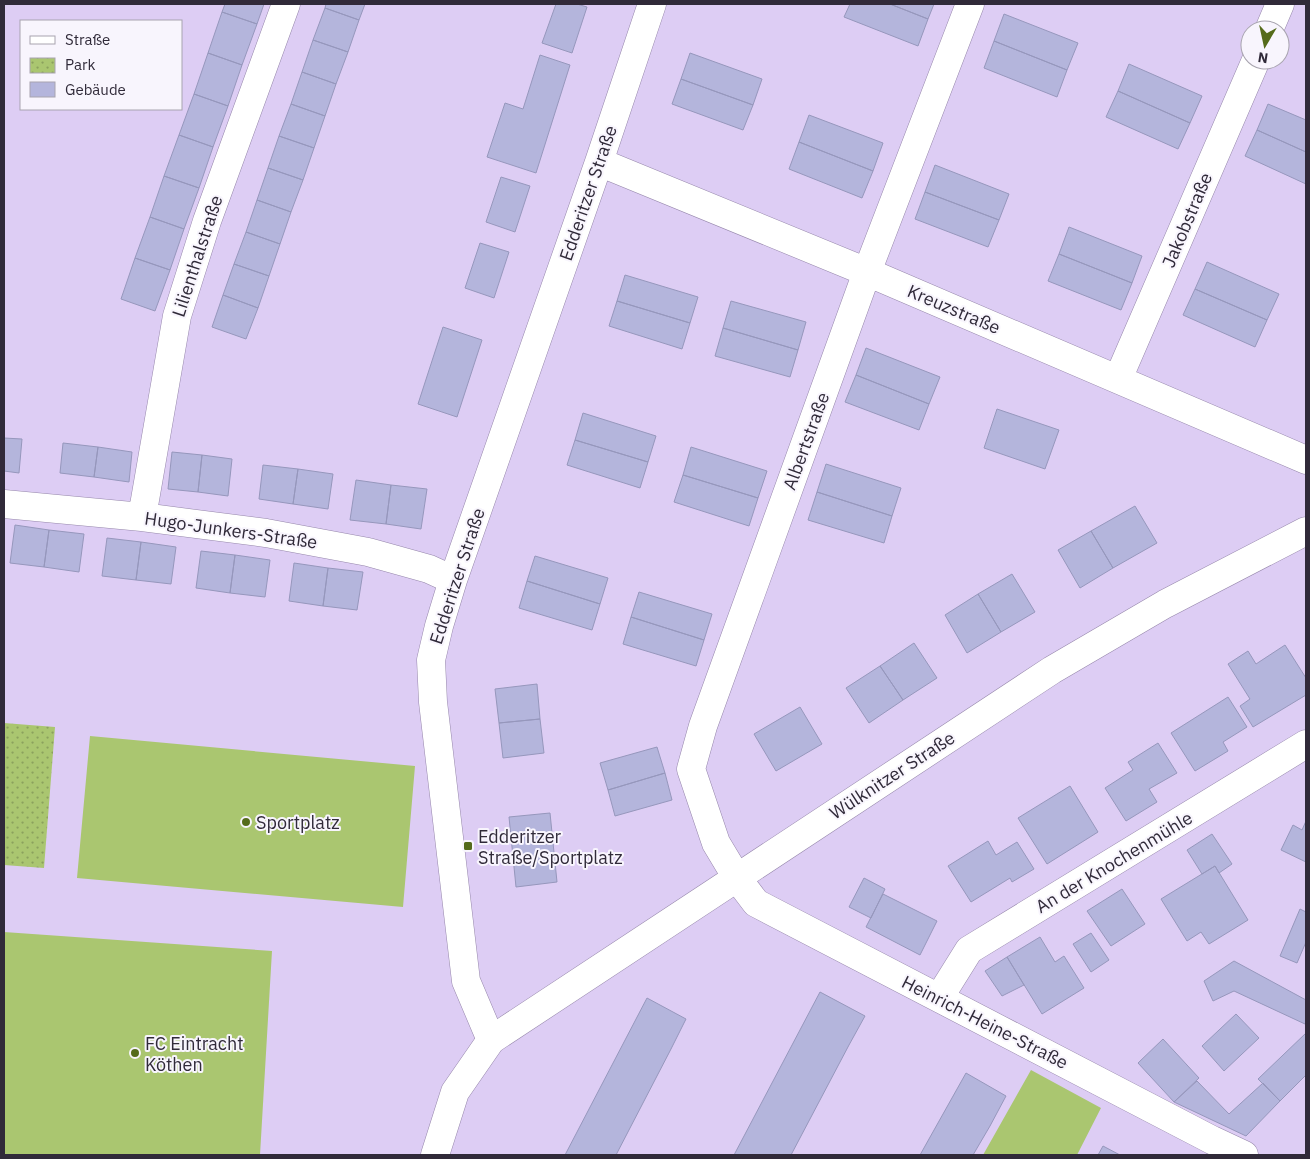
<svg xmlns="http://www.w3.org/2000/svg" width="1310" height="1159" font-family="'IBM Plex Sans',sans-serif">
<defs>
<pattern id="park-dots" width="8" height="8" patternUnits="userSpaceOnUse" patternTransform="scale(1.25)"><rect width="8" height="8" fill="#aac670"/><path d="M2 2h.1M6 6h.1" fill="none" stroke="#8ba15d" stroke-width="1.8" stroke-linecap="round"/></pattern>
</defs>
<rect width="100%" height="100%" fill="#ddcdf4"/>
<path fill="#aac670" d="M90,736L415,766L403,907L77,878Z
M4,932L272,951L260,1155H4Z
M1031,1070L1101,1108L1077,1155H983Z"/>
<path fill="url(#park-dots)" d="M4,723L55,727L44,868L4,865Z"/>
<path fill="#b4b5dc" stroke="#9697bc" d="M225,4H264L257,24L222,12Z
M326,4H365L359,20L325,8Z
M556,4H577L587,7L572,53L542,43Z
M850,4H890L928,19L918,46L844,17Z
M890,4H934L928,19Z
M325,8L359,20L348,52L313,40Z
M222,12L257,24L242,65L208,53Z
M1004,14L1078,43L1067,70L994,41Z
M313,40L348,52L336,84L302,72Z
M994,41L1067,70L1057,97L984,68Z
M208,53L242,65L228,106L194,94Z
M690,53L762,79L753,105L681,79Z
M540,55L570,65L536,173L487,157L505,103L523,109Z
M1129,64L1202,96L1190,123L1118,91Z
M302,72L336,84L325,116L291,104Z
M681,79L753,105L743,130L672,104Z
M1118,91L1190,123L1178,149L1106,117Z
M194,94L228,106L213,147L179,135Z
M291,104L325,116L314,148L279,136Z
M1268,104L1306,120V152L1257,130Z
M809,115L883,143L873,171L799,142Z
M1257,130L1306,152V184L1245,156Z
M179,135L213,147L199,188L164,176Z
M279,136L314,148L303,180L268,168Z
M799,142L873,171L862,198L789,169Z
M935,165L1009,194L999,220L925,192Z
M268,168L303,180L291,212L257,200Z
M164,176L199,188L184,229L150,217Z
M501,177L530,186L515,232L486,222Z
M925,192L999,220L988,247L915,219Z
M257,200L291,212L280,244L246,232Z
M150,217L184,229L170,270L135,258Z
M1069,227L1142,256L1132,283L1059,254Z
M246,232L280,244L269,276L234,264Z
M480,243L509,252L494,298L465,288Z
M1059,254L1132,283L1121,310L1048,281Z
M135,258L170,270L155,311L121,299Z
M1207,262L1279,294L1267,320L1195,289Z
M234,264L269,276L258,308L223,295Z
M625,275L698,297L690,323L617,301Z
M1195,289L1267,320L1255,347L1183,315Z
M223,295L258,308L246,339L212,327Z
M617,301L690,323L682,349L609,326Z
M731,301L806,322L798,350L723,328Z
M443,327L482,340L457,417L418,404Z
M723,328L798,350L790,377L715,356Z
M866,348L940,377L929,404L856,375Z
M856,375L929,404L919,430L845,402Z
M997,409L1059,430L1045,469L984,448Z
M583,413L656,436L648,462L575,440Z
M4,438L22,439L19,473L4,471Z
M575,440L648,462L640,488L567,465Z
M63,443L98,447L94,477L60,473Z
M98,447L132,452L129,482L94,477Z
M691,447L767,471L758,498L683,475Z
M172,452L202,455L198,492L168,489Z
M202,455L232,459L228,496L198,492Z
M826,464L901,488L892,516L817,492Z
M263,465L298,469L293,504L259,499Z
M298,469L333,474L328,509L293,504Z
M683,475L758,498L749,526L674,502Z
M356,480L391,485L386,524L350,520Z
M391,485L427,489L421,529L386,524Z
M817,492L892,516L884,543L808,520Z
M1135,506L1157,543L1113,568L1091,531Z
M15,525L49,530L44,567L10,563Z
M49,530L84,534L79,572L44,567Z
M1091,531L1113,568L1080,588L1058,550Z
M107,538L141,542L136,580L102,576Z
M141,542L176,547L171,584L136,580Z
M201,551L235,555L230,593L196,588Z
M235,555L270,560L265,597L230,593Z
M535,556L608,578L600,604L527,581Z
M294,563L328,568L323,606L289,601Z
M328,568L363,572L357,610L323,606Z
M1012,574L1035,612L1001,632L978,594Z
M527,581L600,604L592,630L519,608Z
M639,592L712,614L704,640L631,617Z
M978,594L1001,632L967,653L945,615Z
M631,617L704,640L696,666L623,644Z
M914,643L937,678L903,700L880,666Z
M1285,645L1306,678V695L1253,727L1240,706L1250,699L1228,664L1248,651L1256,664Z
M880,666L903,700L869,723L846,688Z
M537,684L540,719L499,723L495,689Z
M1228,697L1247,727L1223,742L1228,751L1195,771L1171,733Z
M800,707L822,744L776,771L754,734Z
M540,719L544,753L503,758L499,723Z
M1158,743L1177,773L1149,789L1157,802L1126,821L1105,788L1133,770L1128,762Z
M657,747L665,773L608,790L600,763Z
M665,773L672,800L615,816L608,790Z
M1070,786L1098,832L1047,864L1018,818Z
M550,813L557,882L516,887L509,817Z
M1306,821V862L1281,850L1293,825L1302,830Z
M1212,834L1232,864L1219,873L1215,866L1202,874L1187,850Z
M988,841L996,855L1017,842L1034,869L1012,882L1010,878L971,902L948,866Z
M1215,866L1248,920L1209,944L1201,932L1187,941L1161,899Z
M864,878L885,889L871,918L849,907Z
M1122,889L1145,924L1111,946L1087,911Z
M883,894L937,921L920,955L866,927Z
M1300,909L1306,912V942L1297,963L1280,956Z
M1091,933L1109,960L1091,972L1073,944Z
M1040,937L1055,962L1064,956L1084,988L1042,1014L1007,957Z
M1007,957L1024,985L1002,996L985,971Z
M1234,961L1306,1000V1022L1305,1024L1234,991L1213,1001L1204,981Z
M820,992L865,1016L849,1045L791,1155H734Z
M647,998L686,1019L671,1049L616,1155H565Z
M1236,1014L1259,1038L1224,1071L1202,1046Z
M1306,1033V1075L1280,1101L1258,1079Z
M1163,1039L1199,1078L1174,1102L1138,1063Z
M966,1073L1006,1096L990,1126L973,1155H920Z
M1197,1081L1229,1114L1263,1083L1280,1101L1246,1136L1174,1102Z
M1103,1146L1120,1155H1098Z"/>
<g fill="none" stroke-linecap="round" stroke-linejoin="round">
<g stroke="#9687ab" stroke-width="29">
<path id="minor" d="M970,4L867,272L703,726L691,769L716,843L737,878L756,903L1212,1140L1244,1155
M1269,30L1280,4
M599,162L867,272L1306,460
M1118,379L1256,60
M4,504L142,517L266,533L368,552L429,569L453,580
M142,517L177,316L207,221L286,4
M939,998L969,950L1306,744
M491,1040L466,981L433,702L431,660L439,626L453,580L599,162L652,4"/>
</g>
<g stroke="#9687ab" stroke-width="29">
<path id="tertiary" d="M435,1155L455,1092L491,1040L1052,670L1165,604L1306,531"/>
</g>
<use href="#minor" stroke="#fff" stroke-width="28"/>
<use href="#tertiary" stroke="#fff" stroke-width="28"/>
</g>
<g fill="#556b1b" stroke="#f8f5fd" stroke-width="2">
<circle cx="246" cy="822" r="5"/>
<rect x="463" y="841" width="10" height="10" rx="2.5"/>
<circle cx="135" cy="1053" r="5"/>
</g>
<g text-anchor="middle" dominant-baseline="central" stroke-width="4" stroke-linejoin="round" paint-order="stroke">
<g font-size="18" fill="#302a39" stroke="#f8f5fd">
<text transform="translate(588 193) rotate(-71)">Edderitzer Straße</text>
<text transform="translate(1187 220) rotate(-67)">Jakobstraße</text>
<text transform="translate(197 256) rotate(-72)">Lilienthalstraße</text>
<text transform="translate(954 309) rotate(23)">Kreuzstraße</text>
<text transform="translate(806 441) rotate(-70)">Albertstraße</text>
<text transform="translate(231 530) rotate(8)">Hugo-Junkers-Straße</text>
<text transform="translate(457 576) rotate(-72)">Edderitzer Straße</text>
<text transform="translate(892 775) rotate(-33)">Wülknitzer Straße</text>
<text transform="translate(1114 862) rotate(-31)">An der Knochenmühle</text>
<text transform="translate(985 1022) rotate(27)">Heinrich-Heine-Straße</text>
</g>
<g font-size="18" fill="#302a39" stroke="#f8f5fd" text-anchor="start">
<text x="256" y="822">Sportplatz</text>
<text x="478" y="836">Edderitzer<tspan x="478" dy="21">Straße/Sportplatz</tspan></text>
<text x="145" y="1043">FC Eintracht<tspan x="145" dy="21">Köthen</tspan></text>
</g>
</g>
<rect width="1310" height="1159" fill="none" stroke="#302a39" stroke-width="10"/>
<rect x="20" y="20" width="162" height="90" fill="#f8f5fd" stroke="#a8a4af"/>
<rect x="30" y="36" width="25" height="8" fill="#ffffff" stroke="#a8a4af"/>
<text x="65" y="45" font-size="15" fill="#302a39">Straße</text>
<rect x="30" y="58" width="25" height="15" fill="url(#park-dots)" stroke="#a8a4af"/>
<text x="65" y="70" font-size="15" fill="#302a39">Park</text>
<rect x="30" y="82" width="25" height="15" fill="#b4b5dc" stroke="#a8a4af"/>
<text x="65" y="95" font-size="15" fill="#302a39">Gebäude</text>
<g transform="translate(1265 45) rotate(189)"><circle r="24" fill="#f8f5fd" stroke="#a8a4af"/>
<path d="M0-4L9 19L0 12L-9 19Z" fill="#556b1b"/>
<text y="-8" font-size="14" font-weight="bold" text-anchor="middle" fill="#302a39">N</text>
</g>
</svg>
